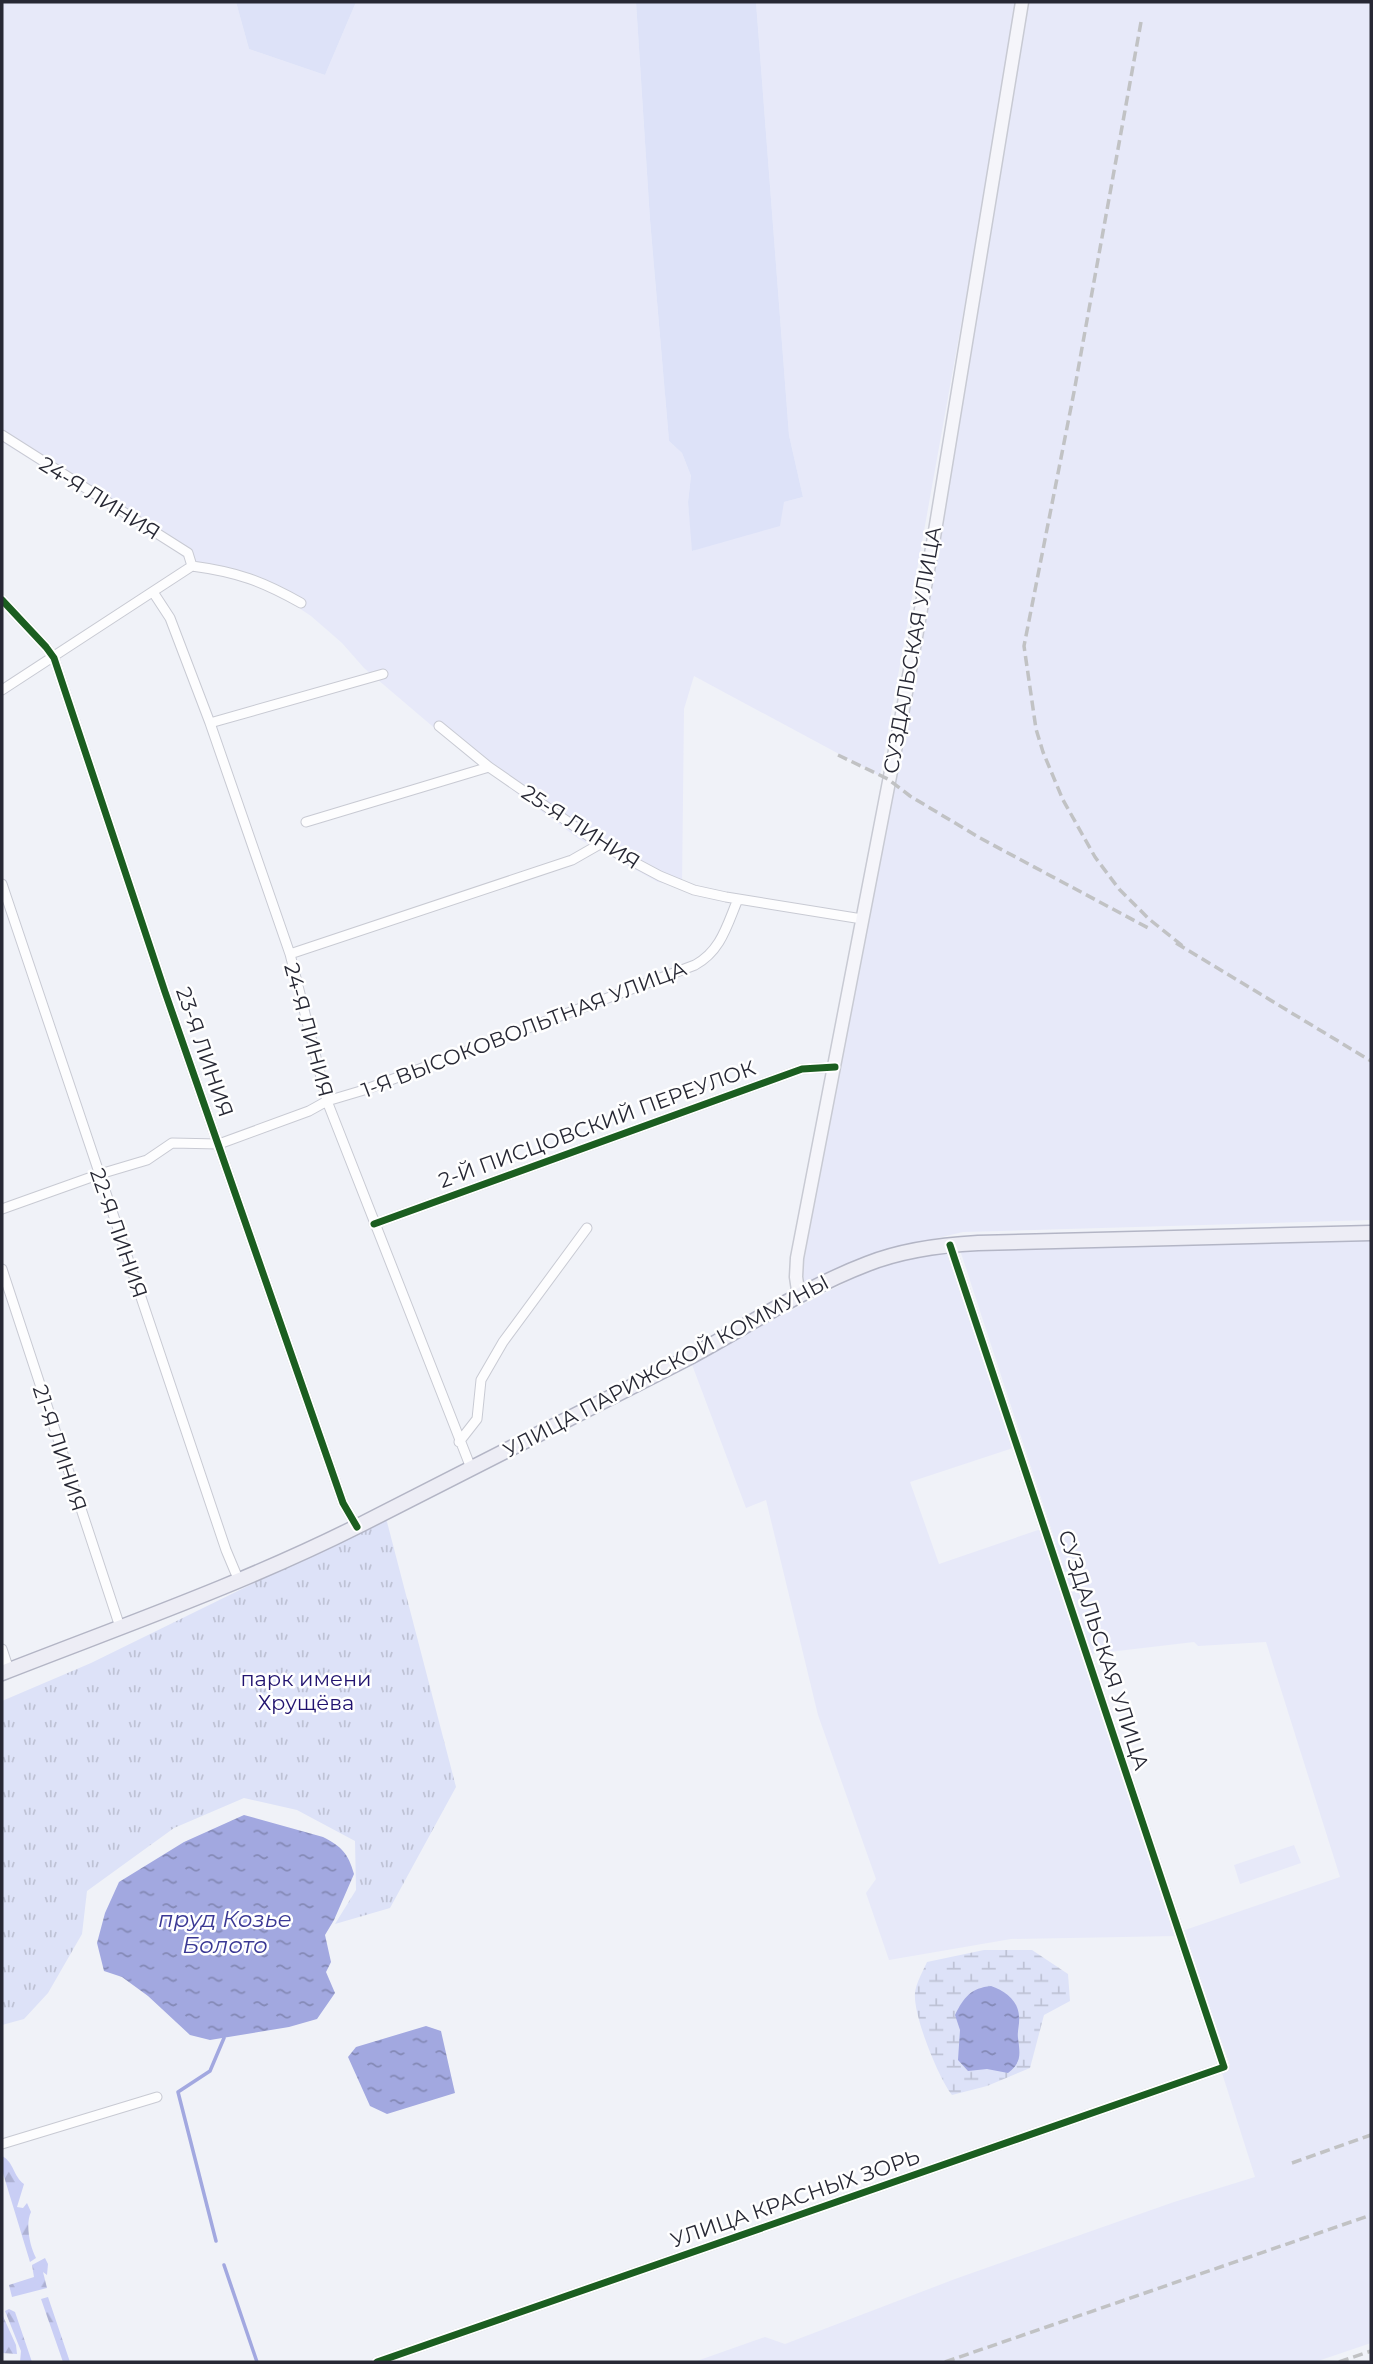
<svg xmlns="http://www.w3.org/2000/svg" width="1373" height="2364" font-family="Montserrat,sans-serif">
<defs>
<pattern id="grass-tufts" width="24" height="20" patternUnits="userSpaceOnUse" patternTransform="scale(1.75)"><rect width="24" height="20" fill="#dde2f8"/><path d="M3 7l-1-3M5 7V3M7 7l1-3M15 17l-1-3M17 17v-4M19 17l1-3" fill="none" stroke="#bec2d5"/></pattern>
<pattern id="forest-firs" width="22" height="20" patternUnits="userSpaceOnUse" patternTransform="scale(1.75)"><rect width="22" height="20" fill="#c9cef5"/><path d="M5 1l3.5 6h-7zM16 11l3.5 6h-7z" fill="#adb1d3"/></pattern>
<pattern id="wetland-marsh" width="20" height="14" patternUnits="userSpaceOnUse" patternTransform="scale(1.75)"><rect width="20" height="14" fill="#dde2f8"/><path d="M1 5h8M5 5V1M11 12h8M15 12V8" fill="none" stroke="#bec2d5"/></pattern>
<pattern id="water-ripples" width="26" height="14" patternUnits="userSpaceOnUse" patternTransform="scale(1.75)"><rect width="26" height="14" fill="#a2a8e0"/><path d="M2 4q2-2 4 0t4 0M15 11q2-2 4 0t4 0" fill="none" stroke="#8489b6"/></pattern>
</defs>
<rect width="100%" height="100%" fill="#f0f2f8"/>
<path fill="#e7e9f9" d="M2,2H236L249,49L325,75L356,2H636L650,220L669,441L682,453L691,476L688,502L693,551L784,502L803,497L789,435L756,2H1019L880,776L694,676L684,709L682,887L658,882L579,839L472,760L364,668L342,643L311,616L263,584L187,561L159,533L97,501L2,442Z
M1027,2H1371V1220L963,1232L882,1251L852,1262L818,1280L807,1282L802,1281L793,1253L847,994Z
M1371,1236V2343L1315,2362H694L765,2337L785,2344L955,2279L1174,2202L1255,2177L1222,2073L1230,2065L1182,1931L1340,1877L1266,1642L1198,1646L1194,1642L1092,1654L960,1250Z
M948,1251L1013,1448L910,1482L939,1564L1041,1529L1176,1936L1011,1939L889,1960L866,1893L876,1879L818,1715L766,1500L746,1508L691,1362L866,1272L898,1261Z
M1294,1845L1301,1863L1240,1884L1234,1865Z"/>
<path fill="url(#grass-tufts)" d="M386,1518L456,1787L390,1908L335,1924L356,1890L355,1841L297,1810L244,1798L174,1828L87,1891L82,1934L48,1993L24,2019L2,2025V1701L91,1663Z"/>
<path fill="url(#forest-firs)" d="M2,2156C14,2162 13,2176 24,2184L17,2207L23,2208L27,2203L31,2212C25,2224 30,2247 36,2258L30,2262L2,2170Z
M45,2258L48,2264L47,2275L43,2272L47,2288L12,2297L9,2285L34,2277L32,2265Z
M48,2297L70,2362H63L41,2299Z
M9,2309L15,2312L32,2362H20L21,2351L5,2311Z
M2,2314L16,2345L17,2354L2,2353Z"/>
<path fill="url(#wetland-marsh)" d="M984,1950H1032L1068,1974L1070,2001L1044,2015L1030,2068L987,2086L952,2095C938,2077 913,2015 915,1993C916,1983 923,1971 927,1962Z"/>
<path fill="#dde2f8" d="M236,2H356L325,75L249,49Z
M636,2H756L789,435L803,497L784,502L780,526L692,551L688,502L691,476L682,453L669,441L650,220Z"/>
<path fill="url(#water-ripples)" d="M244,1815L323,1837C342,1847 348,1853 354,1874L334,1920L325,1935L331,1962L326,1972L335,1993L317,2019L289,2027L210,2040L190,2035L148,1996L122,1977L104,1971L97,1943L105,1913L119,1882L184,1842Z
M991,1986C1005,1991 1018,2000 1019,2016C1020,2023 1017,2031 1018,2038C1020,2054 1022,2062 1008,2073L987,2069L968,2071L958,2060L960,2030L955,2015C964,1997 971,1988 991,1986Z
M426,2026L441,2031L455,2093L387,2114L370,2106L348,2057L356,2047Z"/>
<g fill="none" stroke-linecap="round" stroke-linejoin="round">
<path stroke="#a2a8e0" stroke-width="3.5" d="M216,2241L178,2092L210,2071L224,2038
M224,2265L257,2362"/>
<g stroke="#c8cad3" stroke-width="11">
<path id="minor" d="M2,435L188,553L192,566
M192,566C237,572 262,581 301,603
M153,592L170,618L210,723L290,954L327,1101L471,1468
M2,600L46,647L54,658L165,992L343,1503L357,1527
M2,690L192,566
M210,723L383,674
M439,726L489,767L600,844L660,876L694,890L726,897L862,919
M306,822L489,767
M2,884L226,1550L239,1581
M290,954L572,860L600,844
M2,1209L100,1174L147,1160L172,1143L219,1144L309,1111L327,1101L364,1090L695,965C721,951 727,925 738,899
M374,1224L802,1069L835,1067
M2,1269L120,1627
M459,1442L477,1419L481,1380L503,1342L587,1228
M2,1649L9,1670
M2,2144L157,2097
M377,2362L1224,2067L950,1245"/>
</g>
<g stroke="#c8cad3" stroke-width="15">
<path id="secondary" d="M799,1297L796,1277L797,1258L903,709L934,537L1022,2"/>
</g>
<g stroke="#b3b5c5" stroke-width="17">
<path id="primary" d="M2,1673C122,1626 245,1583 360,1525C469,1470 578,1415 686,1359C746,1327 804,1288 867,1264C902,1250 941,1245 978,1243L1371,1233"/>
</g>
<use href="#minor" stroke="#fdfdfe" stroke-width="9"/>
<use href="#secondary" stroke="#f5f5fa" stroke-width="12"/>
<use href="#primary" stroke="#ededf5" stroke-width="14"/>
<path stroke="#c1c2c4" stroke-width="3.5" stroke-dasharray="10 5" stroke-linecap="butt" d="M1141,22L1074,392L1024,646L1036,729L1043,752L1063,800L1095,857L1119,889L1149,919L1184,947
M838,755L888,779L910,796L980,838L1152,930
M1176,943L1371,1061
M1292,2163L1371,2135
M945,2362L1371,2215
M1339,2362L1371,2351"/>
<g stroke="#fff" stroke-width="11">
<path id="cycleway" d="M2,600L46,647L54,658L165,992L343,1503L357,1527
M374,1224L802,1069L835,1067
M377,2362L1224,2067L950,1245"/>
</g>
<use href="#cycleway" stroke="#1b5e20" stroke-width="7"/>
</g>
<g text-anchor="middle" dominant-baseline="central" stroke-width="5" stroke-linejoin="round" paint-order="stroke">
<g font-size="21" fill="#272834" stroke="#fff">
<text transform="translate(100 498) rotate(32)">24-Я ЛИНИЯ</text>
<text transform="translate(912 650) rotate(-80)">СУЗДАЛЬСКАЯ УЛИЦА</text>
<text transform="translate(581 827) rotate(33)">25-Я ЛИНИЯ</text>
<text transform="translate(524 1029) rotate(-21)">1-Я ВЫСОКОВОЛЬТНАЯ УЛИЦА</text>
<text transform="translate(309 1030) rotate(75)">24-Я ЛИНИЯ</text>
<text transform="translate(205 1052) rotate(71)">23-Я ЛИНИЯ</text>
<text transform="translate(597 1124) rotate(-20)">2-Й ПИСЦОВСКИЙ ПЕРЕУЛОК</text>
<text transform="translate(119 1233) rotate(71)">22-Я ЛИНИЯ</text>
<text transform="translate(666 1366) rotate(-28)">УЛИЦА ПАРИЖСКОЙ КОММУНЫ</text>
<text transform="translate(60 1448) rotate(72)">21-Я ЛИНИЯ</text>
<text transform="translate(1104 1650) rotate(72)">СУЗДАЛЬСКАЯ УЛИЦА</text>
<text transform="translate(795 2198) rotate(-19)">УЛИЦА КРАСНЫХ ЗОРЬ</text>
</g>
<g font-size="21" fill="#21136f" stroke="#fff">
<text x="306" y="1678">парк имени<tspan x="306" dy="24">Хрущёва</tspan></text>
</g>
<g font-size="23" font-style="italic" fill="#3a3894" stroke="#fff">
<text x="225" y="1919">пруд Козье<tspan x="225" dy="26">Болото</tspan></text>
</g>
</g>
<rect width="1373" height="2364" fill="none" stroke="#272834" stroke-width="7"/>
</svg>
